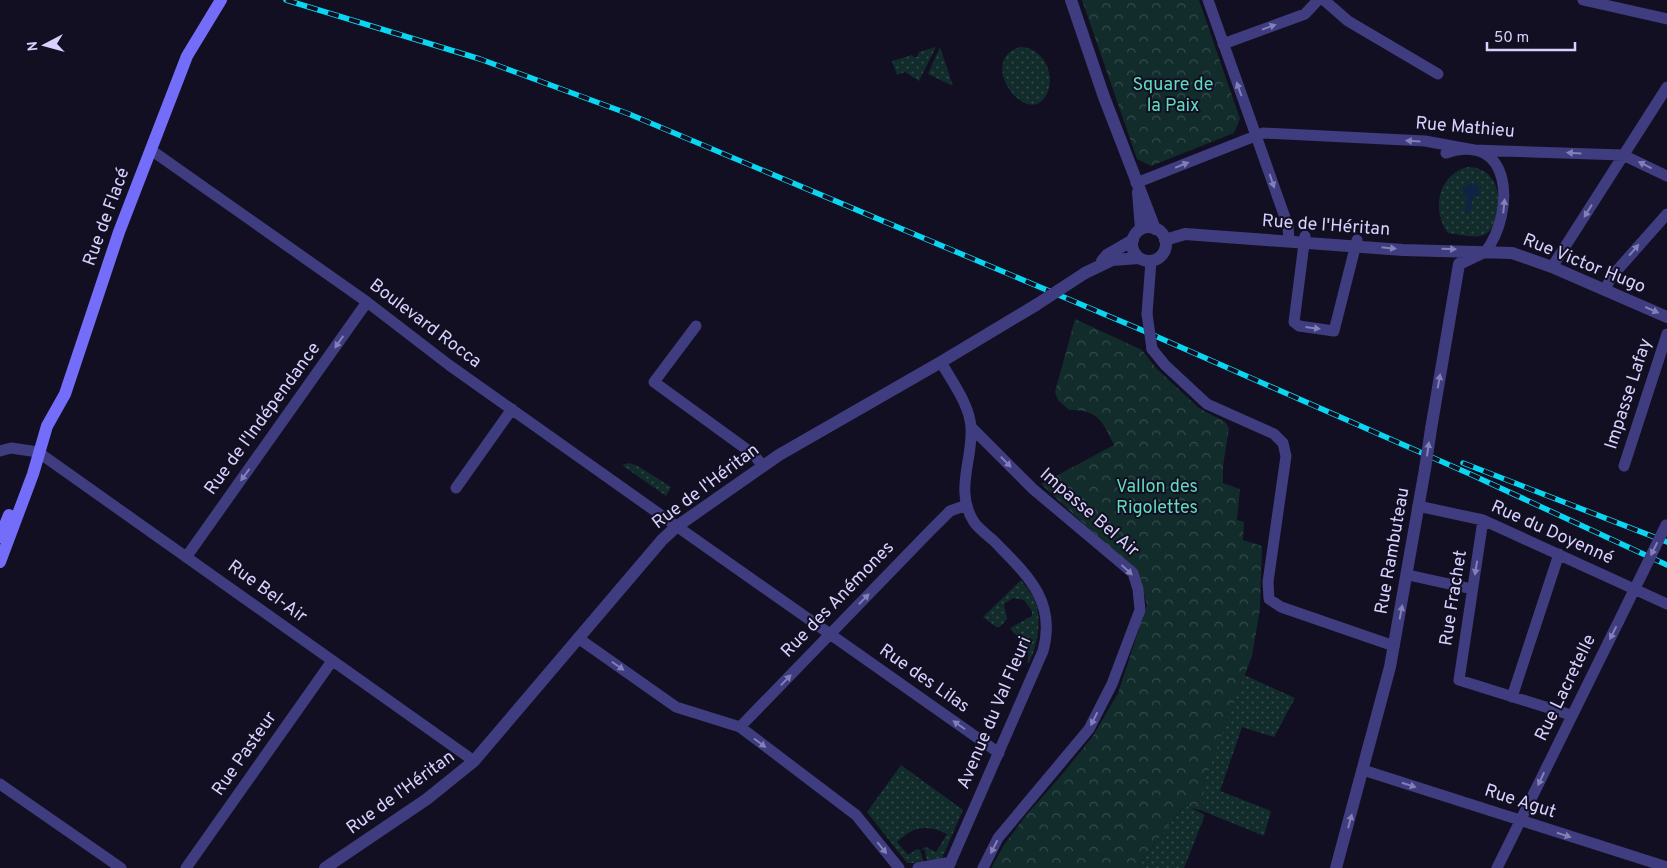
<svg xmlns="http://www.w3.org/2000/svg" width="1667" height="868" font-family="Overpass,sans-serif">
<defs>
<pattern id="grass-dots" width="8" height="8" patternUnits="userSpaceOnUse" patternTransform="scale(1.25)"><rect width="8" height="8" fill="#122c2b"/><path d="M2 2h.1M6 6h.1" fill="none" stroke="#344a4b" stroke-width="1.8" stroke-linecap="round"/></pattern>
<pattern id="park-crowns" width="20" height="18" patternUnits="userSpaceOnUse" patternTransform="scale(1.25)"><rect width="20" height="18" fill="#122c2b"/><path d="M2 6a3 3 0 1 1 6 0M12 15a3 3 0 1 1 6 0" fill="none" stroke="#344a4b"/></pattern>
</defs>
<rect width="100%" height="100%" fill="#120f22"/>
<path fill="url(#grass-dots)" d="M936,47L919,81L905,72L897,75L892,61L912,55L913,57H917L919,52Z
M940,47L953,86L928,74Z
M1020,47C1042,47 1055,72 1048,91C1032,135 973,61 1020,47Z
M1468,167C1510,167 1504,234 1480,236C1470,238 1458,234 1448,233C1431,211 1438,174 1468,167Z
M629,463L638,466L671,487L666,496L622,465Z
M1021,580C1025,586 1032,593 1035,600C1042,620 1038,644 1029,663L1027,662C1033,648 1018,639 1010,628L1032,616V611L1024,600L1013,598L1004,604L1007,619L1000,627H996L983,617Z
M1244,675L1295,698L1274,737L1242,727L1220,791L1271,811L1264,836L1203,811V785Z
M901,765L963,810L942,858L927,861L925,850H921L926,847L936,852L947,834C927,824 913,826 897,842L908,855L917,849L920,850L924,863H907L867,812Z
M1185,805L1205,815L1184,868H1139L1145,856Z"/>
<path fill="url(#park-crowns)" d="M1082,0H1199L1240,119L1234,133L1151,166L1137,159Z
M1075,319L1142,350L1156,368L1199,408L1225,422L1229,428L1223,466V483L1240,489L1237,520L1244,522L1243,540L1262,546L1260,609L1252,656L1203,785V811L1184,806L1145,856L1139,868H991L1004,845L1027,814L1060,777L1093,736L1118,693L1147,605L1140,576L1041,484L1114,445C1103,422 1098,409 1069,410L1058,400L1055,392Z"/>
<path fill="#102345" d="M1472,183L1479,187V196H1473L1470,213H1465L1467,195L1462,194L1463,188Z"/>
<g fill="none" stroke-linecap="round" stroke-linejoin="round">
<path stroke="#3f3c7f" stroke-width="11" d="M1208,0L1288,226L1289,240
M1324,0L1348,21L1438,74
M1583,0L1667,19
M1223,44L1305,14L1318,0
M151,150L367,302L449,365L665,518L999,753
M1446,153C1513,131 1515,212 1486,251
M1136,183L1263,133L1425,141L1474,150L1623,155L1667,176
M1305,236L1294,322L1299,326L1334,331L1357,240
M1552,267L1667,87
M1605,289L1612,276L1667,214
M1147,314L1151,261
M696,326L654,382L753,454L763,466
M1152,349L1165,365L1207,404L1274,434L1283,443L1286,456L1268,582L1269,599L1281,607L1394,646
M941,362C952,382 970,405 971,428C973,460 954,491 974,522C978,528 987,535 993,540C1026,574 1057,600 1043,651L948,868
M971,427L1033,489L1133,573L1138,589L1140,610L1112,684L1089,729L998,838L983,868
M0,451L11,448L38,452L474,761
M1624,466L1667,334
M456,488L512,409
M1418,506L1483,520L1667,604
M1483,520L1459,680L1571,715
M187,556L367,302
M1408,575L1472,589
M578,638L676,707L740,727L856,815L899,868
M1512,697L1559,554
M740,727L929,532L950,511L967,505
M1363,770L1667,867
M0,784L121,868
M186,868L332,661
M918,868L951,862
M1497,868L1643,572"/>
<path stroke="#3f3c7f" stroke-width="12" d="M1071,0L1104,97L1155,229
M1138,192L1141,229
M1132 244a17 17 0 1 1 34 0a17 17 0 1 1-34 0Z
M1165,240L1185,234L1403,250L1512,253L1552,267L1667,317
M1102,261L1107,255L1133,240
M1085,273L1112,260L1139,258
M1431,429L1459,264L1484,252
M325,868L427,799L474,761L662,540L676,527L779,455L941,362L1036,305
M1336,868L1390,667L1425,469"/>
<path stroke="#736df9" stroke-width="12" d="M0,537L9,515
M0,562L33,474L47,426L65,394L119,232L187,56L221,0"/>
<g stroke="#0ad6f1" stroke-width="5.5">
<path id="rail" d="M286,0L480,59L629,114L1137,328L1470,474L1667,565
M1463,463L1667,542"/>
</g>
<use href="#rail" stroke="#120f22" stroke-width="4" stroke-dasharray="11" stroke-linecap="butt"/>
<path stroke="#3f3c7f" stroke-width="11" d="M1147,314L1152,349
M1643,572L1666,525"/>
<path stroke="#3f3c7f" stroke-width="12" d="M1036,305L1085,273
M1425,469L1431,429"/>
</g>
<defs><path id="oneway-solid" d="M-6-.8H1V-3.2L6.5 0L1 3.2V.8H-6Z" transform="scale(1.25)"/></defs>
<g fill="#8380b8">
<use href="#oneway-solid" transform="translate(1269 27) rotate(-20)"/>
<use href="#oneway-solid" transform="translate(1239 89) rotate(-110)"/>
<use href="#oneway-solid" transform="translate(1413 141) rotate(-177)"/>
<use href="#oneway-solid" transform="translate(1574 153) rotate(-177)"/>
<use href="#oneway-solid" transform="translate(1182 165) rotate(-22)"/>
<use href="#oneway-solid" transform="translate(1645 165) rotate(-153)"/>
<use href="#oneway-solid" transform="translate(1272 181) rotate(71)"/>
<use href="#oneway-solid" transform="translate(1504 206) rotate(-84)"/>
<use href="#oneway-solid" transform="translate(1588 211) rotate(122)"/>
<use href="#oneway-solid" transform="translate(1389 248) rotate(6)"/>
<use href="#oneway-solid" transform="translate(1449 249) rotate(2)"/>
<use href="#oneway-solid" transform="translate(1634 250) rotate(-49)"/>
<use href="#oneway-solid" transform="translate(1652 310) rotate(24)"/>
<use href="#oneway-solid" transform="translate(1313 328) rotate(7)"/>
<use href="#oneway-solid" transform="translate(339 342) rotate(125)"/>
<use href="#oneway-solid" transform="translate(1439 381) rotate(-80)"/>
<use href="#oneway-solid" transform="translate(1428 449) rotate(-82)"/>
<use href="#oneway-solid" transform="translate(1006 462) rotate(46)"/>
<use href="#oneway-solid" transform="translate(245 475) rotate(126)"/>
<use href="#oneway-solid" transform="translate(1654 549) rotate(116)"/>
<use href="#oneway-solid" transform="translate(1476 568) rotate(99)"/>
<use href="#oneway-solid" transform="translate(1127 570) rotate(43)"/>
<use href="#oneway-solid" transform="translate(864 599) rotate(-46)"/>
<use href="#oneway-solid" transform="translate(1401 612) rotate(-79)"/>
<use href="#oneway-solid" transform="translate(1613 633) rotate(117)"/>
<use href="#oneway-solid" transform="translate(618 666) rotate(35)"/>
<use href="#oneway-solid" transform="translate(786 680) rotate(-46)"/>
<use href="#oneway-solid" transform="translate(1094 719) rotate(117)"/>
<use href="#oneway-solid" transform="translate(959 725) rotate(-145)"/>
<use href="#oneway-solid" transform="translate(760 743) rotate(37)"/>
<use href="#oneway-solid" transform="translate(1541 779) rotate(115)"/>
<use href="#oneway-solid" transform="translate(1409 785) rotate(18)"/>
<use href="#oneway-solid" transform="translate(1350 821) rotate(-75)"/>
<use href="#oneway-solid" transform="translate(1564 835) rotate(18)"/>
<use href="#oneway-solid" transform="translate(994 847) rotate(117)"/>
<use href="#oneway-solid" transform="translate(882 848) rotate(51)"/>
</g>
<g text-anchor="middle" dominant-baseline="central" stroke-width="4" stroke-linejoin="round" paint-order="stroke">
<g font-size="18" fill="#61dabe" stroke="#120f22">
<text x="1173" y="85">Square de<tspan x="1173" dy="21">la Paix</tspan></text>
<text x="1157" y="487">Vallon des<tspan x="1157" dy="21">Rigolettes</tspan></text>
</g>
<g font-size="18" fill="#d7d2fd" stroke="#120f22">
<text transform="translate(1465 128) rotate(5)">Rue Mathieu</text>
<text transform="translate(107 217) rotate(-70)">Rue de Flacé</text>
<text transform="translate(1326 226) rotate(4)">Rue de l'Héritan</text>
<text transform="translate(1584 264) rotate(22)">Rue Victor Hugo</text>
<text transform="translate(425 324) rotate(37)">Boulevard Rocca</text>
<text transform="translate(1629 394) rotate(-72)">Impasse Lafay</text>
<text transform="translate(263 419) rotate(-54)">Rue de l'Indépendance</text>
<text transform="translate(706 487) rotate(-37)">Rue de l'Héritan</text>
<text transform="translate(1089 513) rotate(41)">Impasse Bel Air</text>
<text transform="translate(1552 533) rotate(24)">Rue du Doyenné</text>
<text transform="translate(1393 551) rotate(-80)">Rue Rambuteau</text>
<text transform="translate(267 592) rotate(36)">Rue Bel-Air</text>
<text transform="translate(1454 598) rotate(-81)">Rue Frachet</text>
<text transform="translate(838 600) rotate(-46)">Rue des Anémones</text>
<text transform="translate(924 679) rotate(35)">Rue des Lilas</text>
<text transform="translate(1566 688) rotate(-64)">Rue Lacretelle</text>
<text transform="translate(995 713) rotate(-67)">Avenue du Val Fleuri</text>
<text transform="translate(245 754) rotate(-55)">Rue Pasteur</text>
<text transform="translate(401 793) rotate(-36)">Rue de l'Héritan</text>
<text transform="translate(1520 802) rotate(18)">Rue Agut</text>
</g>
</g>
<g transform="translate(45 45) rotate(264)" stroke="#120f22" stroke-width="4" paint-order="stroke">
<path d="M0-4L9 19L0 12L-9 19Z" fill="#d7d2fd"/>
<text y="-8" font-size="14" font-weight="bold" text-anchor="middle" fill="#d7d2fd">N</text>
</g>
<path d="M1487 42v8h88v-8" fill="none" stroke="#d7d2fd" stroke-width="2.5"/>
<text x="1494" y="42" font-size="15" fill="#d7d2fd" stroke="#120f22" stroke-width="4" paint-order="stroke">50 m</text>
</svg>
